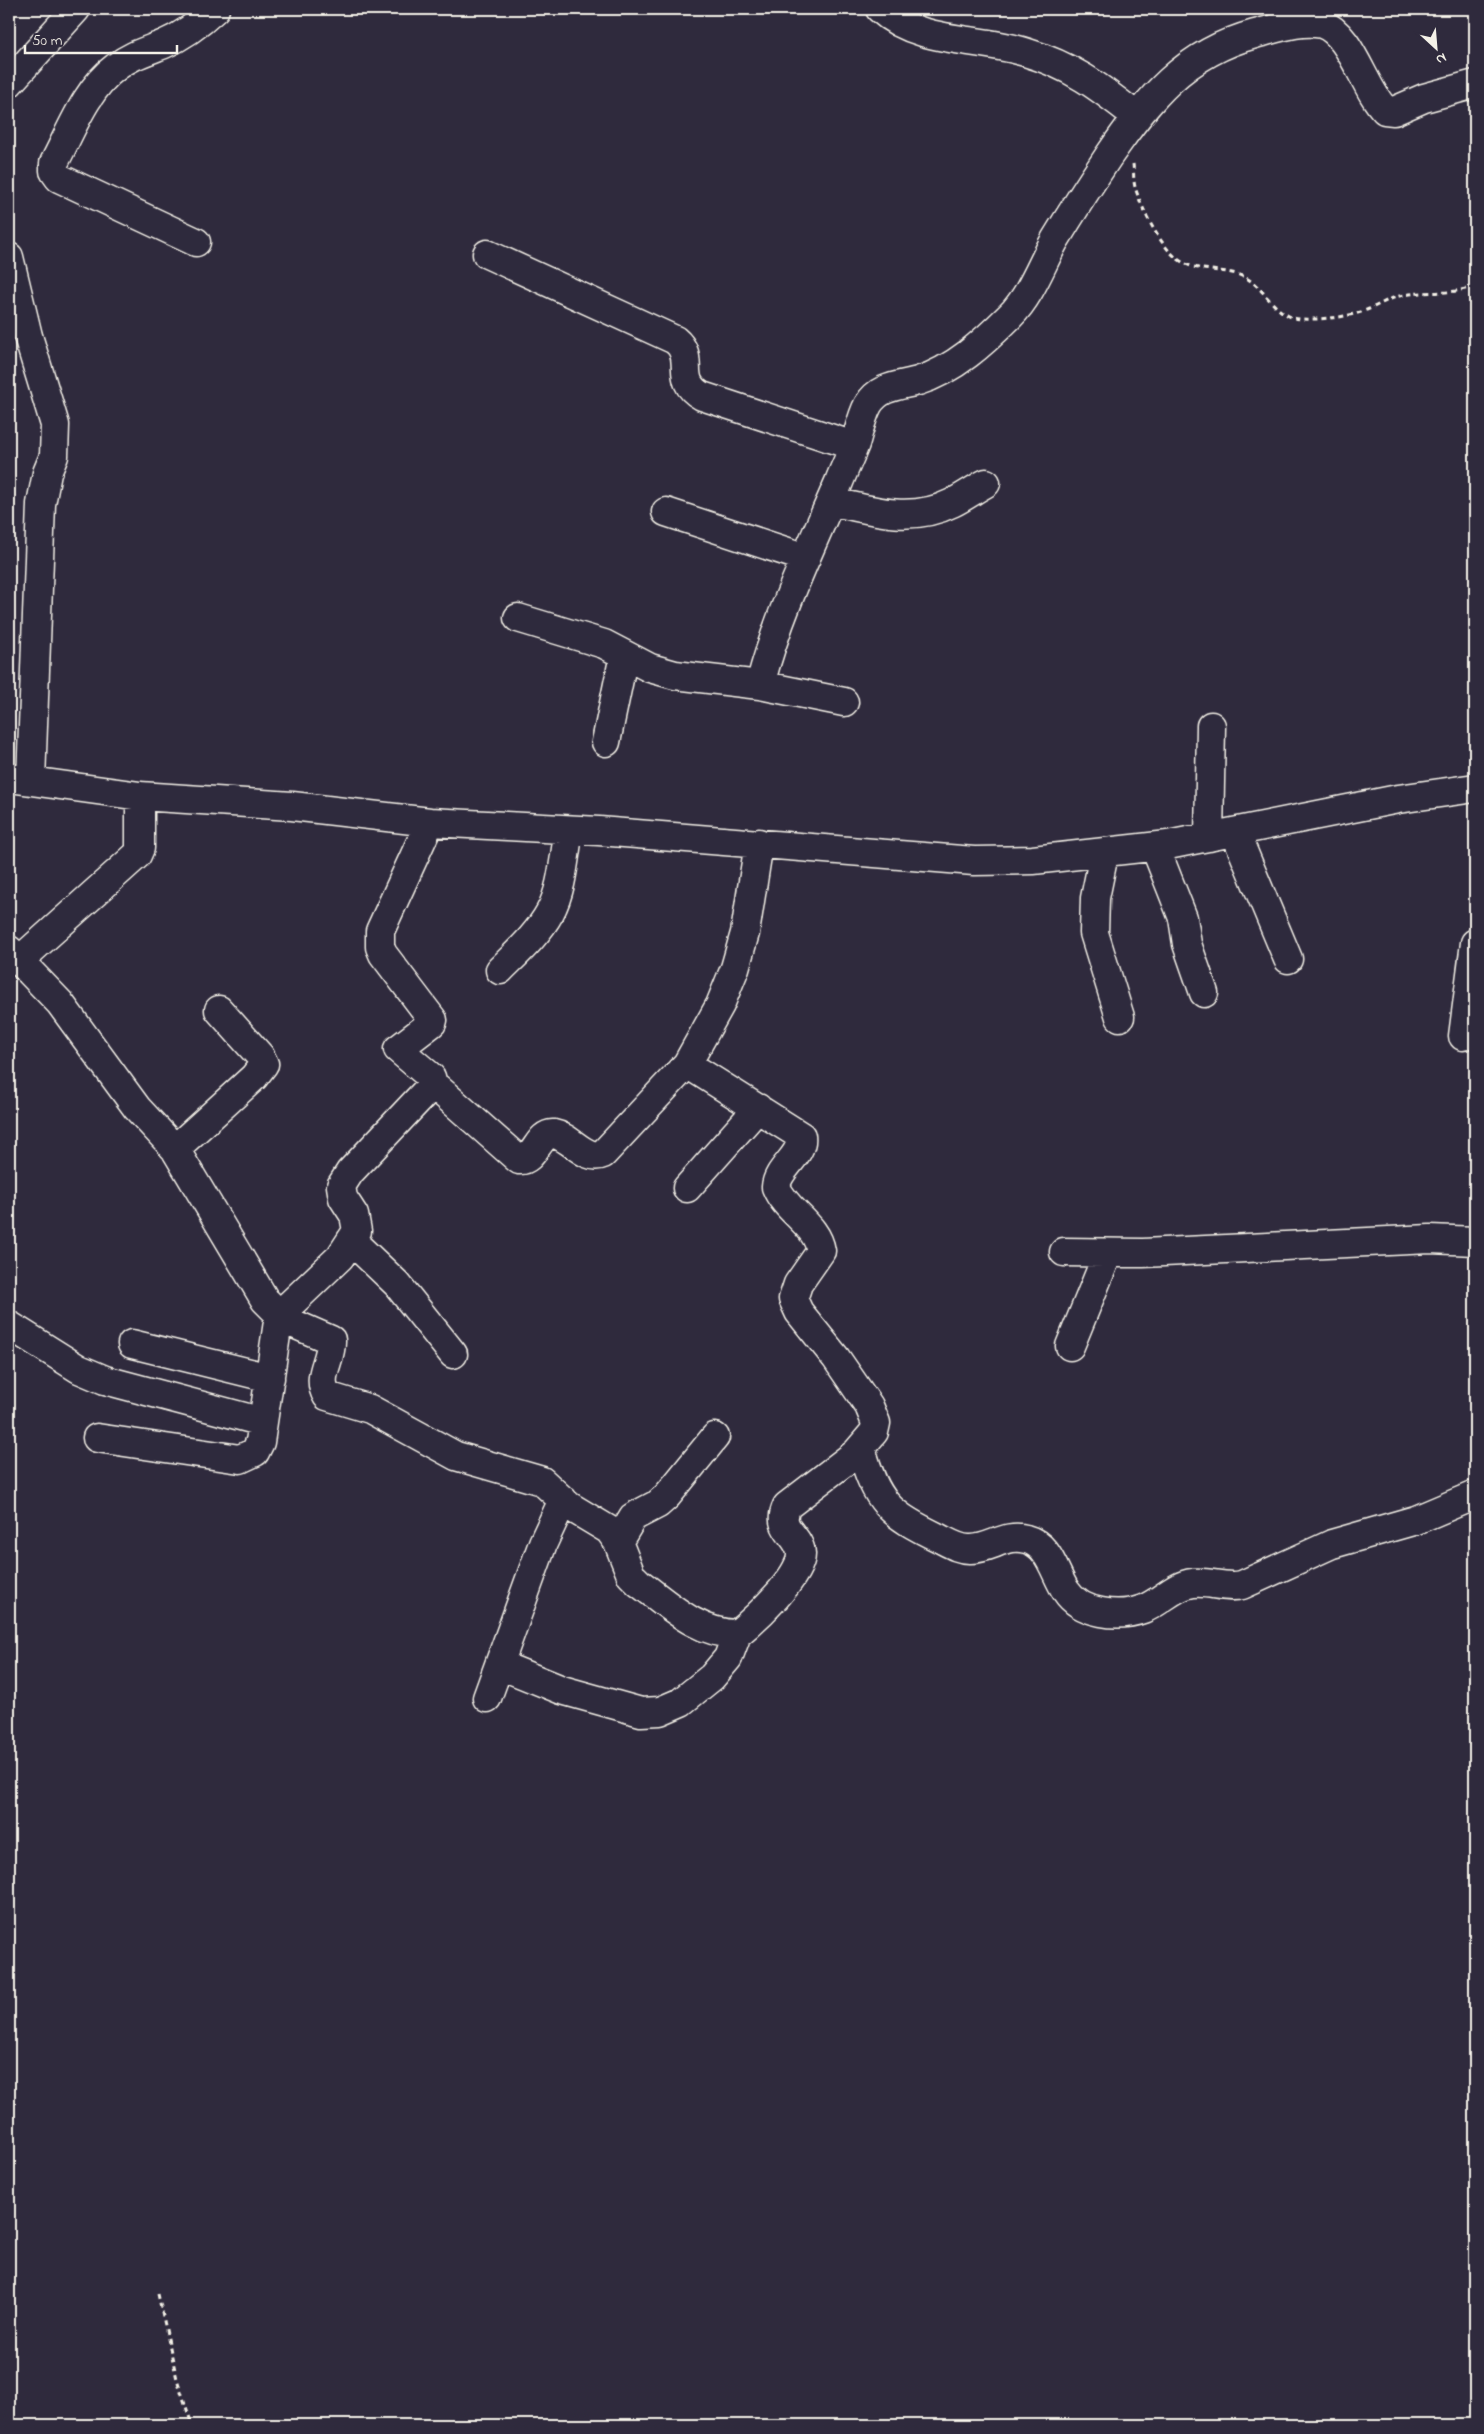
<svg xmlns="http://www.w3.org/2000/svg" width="1484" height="2434" font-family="'Indie Flower',sans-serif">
<rect width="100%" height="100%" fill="#2f2a3d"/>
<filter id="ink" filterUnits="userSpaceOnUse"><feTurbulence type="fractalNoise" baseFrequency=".02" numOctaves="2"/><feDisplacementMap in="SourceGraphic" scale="10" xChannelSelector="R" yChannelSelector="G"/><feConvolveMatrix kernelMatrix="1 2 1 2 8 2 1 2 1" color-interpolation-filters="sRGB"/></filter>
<g filter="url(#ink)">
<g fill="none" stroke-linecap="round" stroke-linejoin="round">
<g stroke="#f4f1e8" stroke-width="31">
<path id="minor" d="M880,9C918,44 978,37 1025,52C1072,66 1098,86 1136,116
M9,83L76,9
M196,242L59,178L54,171V163C71,131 86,89 116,67C131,55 147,51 164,44C183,36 200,23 215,9
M487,254L675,340C697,358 673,380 702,396L854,446
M9,257L28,336L55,425L54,456L47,473L41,504L31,781
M831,501C872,511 912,523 952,503C964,497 975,489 986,483
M666,512L806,558
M518,618L604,644L650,668L675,675L760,685L844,702
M760,685C778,615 810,549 839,482C844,469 850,457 855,444C859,431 862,416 868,405C879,386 899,386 918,381C954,370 984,342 1010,316C1031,295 1041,265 1055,240C1072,212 1090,184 1108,157C1148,99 1184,53 1255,34C1275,29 1301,19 1322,24C1351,33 1364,89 1385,110L1394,111L1424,98L1475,84
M606,742L624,655
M9,778L140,796L292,806L430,822L599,831L974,861L1033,860L1168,845L1398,799L1475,788
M1235,832L1288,959
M1209,837L1211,726
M1155,847L1183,918L1187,944L1204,993
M1104,854L1095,898L1094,933L1120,1017
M9,950L60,1003L137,1108L175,1149L265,1300L285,1320L331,1340C332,1361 315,1376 327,1396L370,1409L456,1456L542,1481L569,1506L609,1530L618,1542L631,1575L639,1583C669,1605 698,1634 737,1634C754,1620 802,1576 801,1554C800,1534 775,1530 787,1506L856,1453L874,1432L876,1423L869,1406L836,1358L799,1312L793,1299L798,1284L821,1251C817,1224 786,1212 776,1187C777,1168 804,1155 801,1136L687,1064
M20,960L137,855L140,848V796
M500,970C518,952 538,934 550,912C563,888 564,856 569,830
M1463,1036L1475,943
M433,1084L519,1160C535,1162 538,1132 554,1134C571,1137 586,1162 603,1154L687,1064L720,1005L735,968L745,933L759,843
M175,1149L254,1077L264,1064L260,1056L219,1010
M687,1188L758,1108
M351,1240L397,1284L453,1354
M1064,1252L1143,1253L1430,1239L1475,1241
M9,1325L79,1369L105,1380L263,1422
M132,1344L270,1378
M1070,1346L1108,1253
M97,1438L240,1459L255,1452L260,1442L279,1315L340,1257L357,1231L354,1215L343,1198L341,1186L350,1172L433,1084L431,1077L398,1049L432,1023L433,1020L383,954L380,947V931L430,822
M861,1448C876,1502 889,1514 939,1538C949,1543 960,1550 971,1549C991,1549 1006,1533 1026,1539C1050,1545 1054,1573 1066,1591C1081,1614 1119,1618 1143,1609C1160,1603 1174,1585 1193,1583C1210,1581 1225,1589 1242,1585L1332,1544L1416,1520L1475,1495
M618,1542L633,1517L658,1504L667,1496L715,1437
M500,1665L562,1690L641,1712L660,1711L681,1702L712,1677L728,1658L737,1634
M487,1698L543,1543L563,1500"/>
</g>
<path stroke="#f4f1e8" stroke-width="3" stroke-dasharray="5 4" stroke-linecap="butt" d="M1133,164C1134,171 1133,179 1135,187C1142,210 1163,254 1186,264C1203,272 1225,269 1242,276C1262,284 1270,308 1291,317C1298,320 1309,319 1317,319C1335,318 1352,316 1369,309C1381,304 1392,297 1404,295C1430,290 1448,296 1475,286
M158,2294L177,2379L192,2425"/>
<use href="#minor" stroke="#2f2a3d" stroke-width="28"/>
</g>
</g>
<rect width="1484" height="2434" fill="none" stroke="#2f2a3d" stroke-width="30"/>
<rect x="15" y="15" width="1454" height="2404" fill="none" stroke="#f4f1e8" stroke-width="2" filter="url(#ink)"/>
<g transform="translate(1436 48) rotate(154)" stroke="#2f2a3d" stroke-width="4" paint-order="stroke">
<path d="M0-4L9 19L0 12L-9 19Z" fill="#f4f1e8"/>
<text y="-8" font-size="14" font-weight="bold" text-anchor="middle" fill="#f4f1e8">N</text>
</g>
<path d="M25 45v8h152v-8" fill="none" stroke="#f4f1e8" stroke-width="2.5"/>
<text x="32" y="45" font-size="15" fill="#f4f1e8" stroke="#2f2a3d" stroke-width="4" paint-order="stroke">50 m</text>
</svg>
